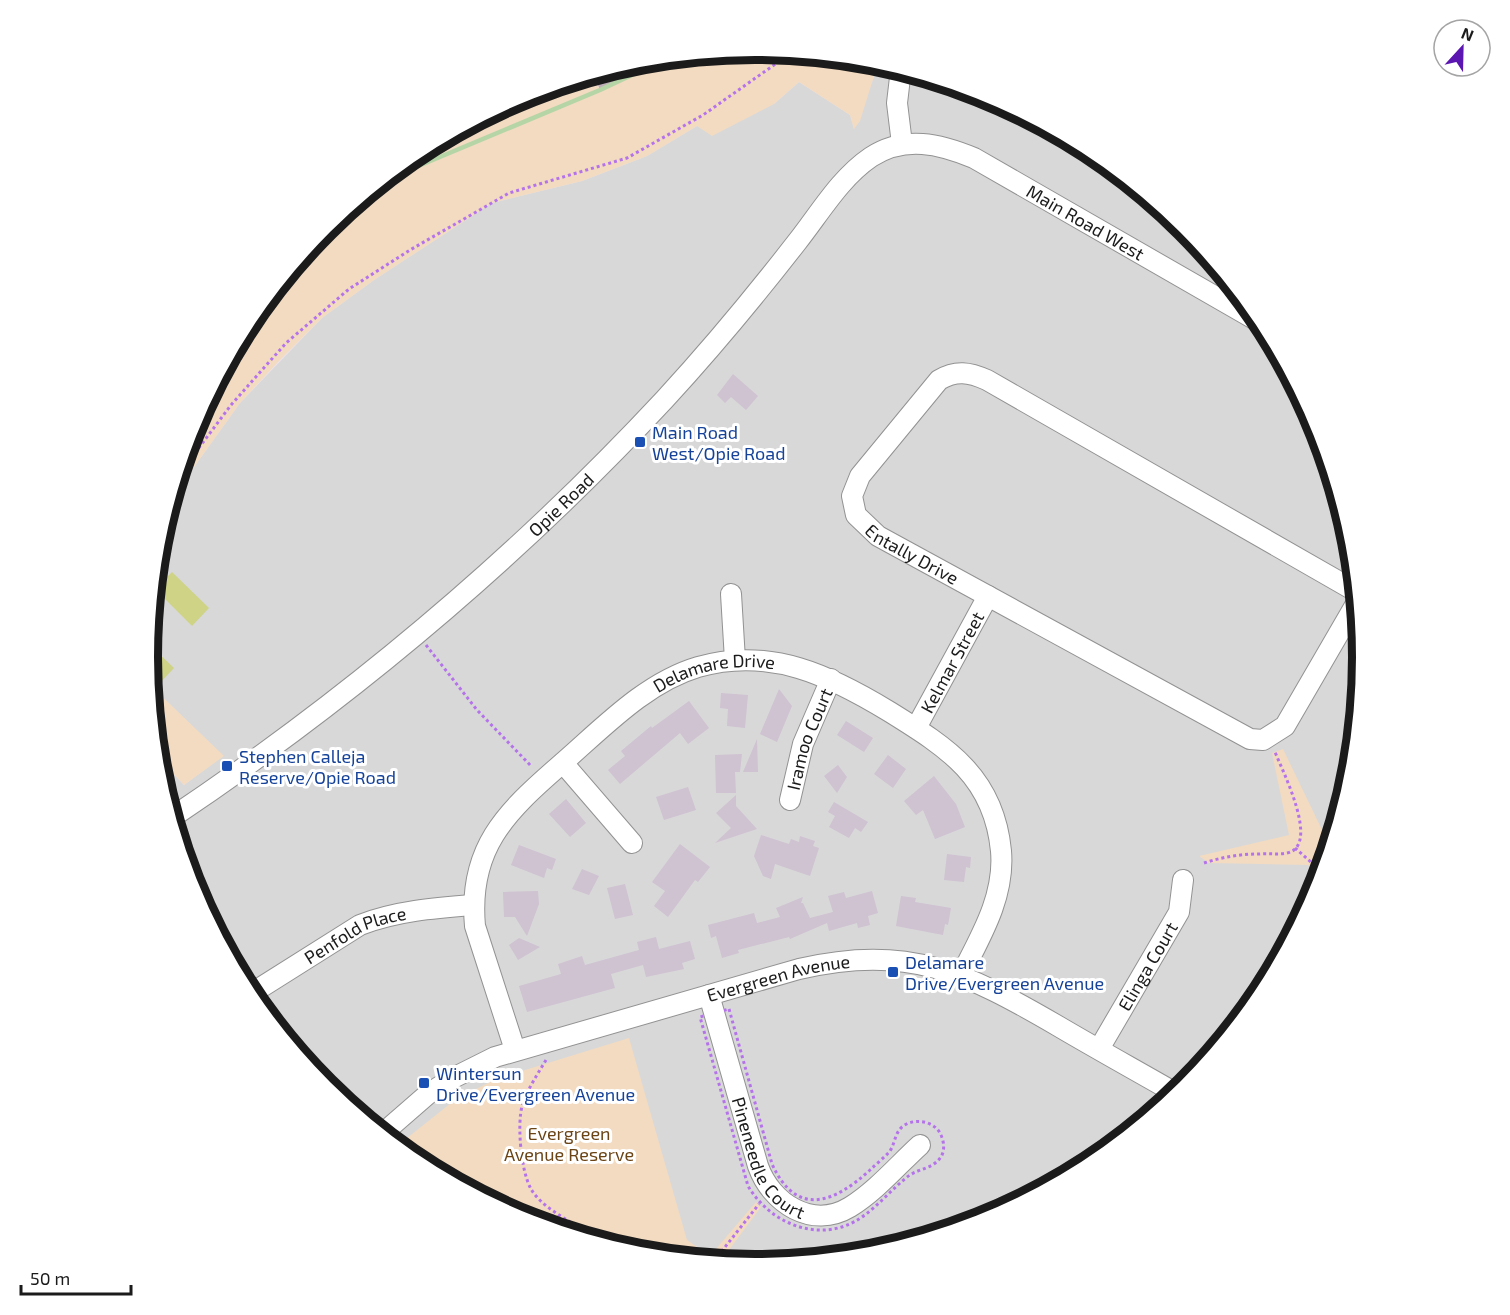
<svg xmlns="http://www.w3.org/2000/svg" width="1510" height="1315" font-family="'Exo 2',sans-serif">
<rect width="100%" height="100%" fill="#ebe1ea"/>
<path fill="#d8d8d9" d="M849,59L874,61L988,96L1093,152L1185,228L1261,320L1317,425L1351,539L1363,658L1351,776L1317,890L1260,996L1185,1088L1092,1163L987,1219L873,1254L755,1265L636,1254L522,1219L417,1163L325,1087L249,995L193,890L159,776L157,756L184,785L223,756L150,685L147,657L159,539L171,499L240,403L322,318L374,280L492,203L582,181L647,156L697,126L774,104L799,82L850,115L854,129L875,74Z"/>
<path fill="#beaeb7" d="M668,58L600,90L593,74L637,61Z"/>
<path fill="#f2dbc1" d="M755,50L849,59L875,73L860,121L854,129L850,115L799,82L774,104L712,136L697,126L647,156L582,181L492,203L374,280L322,318L278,362L240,403L171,499L193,425L250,319L325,227L418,152L523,96L593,74L600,90L668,58Z
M150,685L224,756L184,785L157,756Z
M1283,749L1325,836L1313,857L1324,867L1321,876L1308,865L1209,863L1199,856L1289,835L1272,753Z
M629,1038L687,1240L710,1256L756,1202L761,1207L720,1262L636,1254L522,1219L417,1163L397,1146L456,1099L496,1079Z"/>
<path fill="#ced386" d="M172,572L209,608L192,626L155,589Z
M148,643L174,668L158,685L149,677Z"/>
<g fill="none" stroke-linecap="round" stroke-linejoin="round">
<path stroke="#b5d5a6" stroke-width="4.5" d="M380,182L600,90L668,58"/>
</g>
<path fill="#cfc2d1" d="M733,374L758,396L746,410L731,397L725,403L717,395Z
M779,689L792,706L777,742L760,734Z
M721,693L748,695L745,728L727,726L728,709L720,708Z
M689,701L709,728L688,744L680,733L620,784L608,770L625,756L621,751L651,726L652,728Z
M846,721L873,738L864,752L837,735Z
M757,739L758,772H743Z
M742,754L740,772H735L736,793H716L715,755Z
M888,755L906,769L893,788L874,774Z
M838,765L847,777L837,793L824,776Z
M934,776L956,804L965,827L935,839L923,810L916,815L904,801Z
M688,787L696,810L664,820L656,797Z
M736,795V806L757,829L715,843L731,828L716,813Z
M566,799L586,823L570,837L549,814Z
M834,802L868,822L861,832L855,828L849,838L829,827L835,816L828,812Z
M761,835L789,844L791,839L799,842L800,836L815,841L813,846L819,848L810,876L775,864L771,879L763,876L754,856Z
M680,844L710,867L698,882L695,880L668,917L654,906L665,891L652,882Z
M519,845L556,859L552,870L547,868L544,878L511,865Z
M947,854L971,857L970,868L966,867L964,882L944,880Z
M582,869L599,876L589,895L572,889Z
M625,884L633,915L615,919L607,888Z
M538,891L539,904L527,936L515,917H504L503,892Z
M872,891L878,913L868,916L870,925L858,928L857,923L829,931L827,923L790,939L789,937L738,950L739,953L722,958L716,936L711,938L708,925L754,913L757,923L780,917L776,908L803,897L801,903H803L810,918L833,912L828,896L844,892L846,898Z
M901,896L916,898L915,902L951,908L948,925L945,924L943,935L896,926Z
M656,937L659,949L690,941L695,959L682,963L684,969L646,977L643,965L611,974L615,988L527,1012L519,986L561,974L558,964L582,956L585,965L639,950L637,942Z
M519,938L540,947L518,960L509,945Z"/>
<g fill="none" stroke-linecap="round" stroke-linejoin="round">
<g stroke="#929292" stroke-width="22">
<g id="minor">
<path d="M901,69L897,103L902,144"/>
<path id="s1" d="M1357,592L987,380C969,372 956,370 939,380L860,476L852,496L856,515L878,536L1250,739L1263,740L1285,726L1357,602"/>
<path d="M731,594L735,660"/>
<path id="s2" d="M916,728L988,596"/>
<path d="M563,763L632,843"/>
<path id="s3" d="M790,800L803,744L831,679"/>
<path id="s4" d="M171,818C353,696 516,559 665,399C711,349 755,296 797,242C820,213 840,178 871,157C905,135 940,144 974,158L1263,324"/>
<path id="s5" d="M249,995L360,925C396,911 435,908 473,905"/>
<path id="s6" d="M709,995L758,1166C771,1203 812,1230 850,1207C876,1191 898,1165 920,1145"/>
<path id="s7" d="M1099,1049L1179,912L1183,880"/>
<path id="s8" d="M515,1050L475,926C468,849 505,813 559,766C601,730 644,683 698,667C770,646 831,676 890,712C948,748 994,777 1001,851C1005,896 981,936 961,975"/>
<path id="s9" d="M382,1134L428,1094L453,1078L495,1057L799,969C909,944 965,972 1058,1026C1097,1049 1137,1071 1177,1094"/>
</g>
</g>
<path stroke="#b573ea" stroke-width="3" stroke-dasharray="3 3" stroke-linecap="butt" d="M177,477L231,405L286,343L349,289L410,250L509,193L627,158L703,115L791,53
M426,645L477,710L532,767
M1295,848L1322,872
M1204,863C1222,857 1241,854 1259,854C1269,853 1278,855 1287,853C1321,846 1282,770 1275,752
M729,1009L772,1164C797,1219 835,1202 870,1170C876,1164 884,1158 890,1151C895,1143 895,1133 902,1127C914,1117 935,1121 941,1135C944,1142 945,1150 941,1157C932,1170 917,1168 906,1178C891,1190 878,1206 862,1217C822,1245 771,1225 748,1186L700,1017Z
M546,1060C537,1075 527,1090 522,1106C517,1126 521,1171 531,1189C539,1203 556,1213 570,1222
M510,1213L528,1210L561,1218
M570,1222L590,1240
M714,1261L759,1204"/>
<use href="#minor" stroke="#fff" stroke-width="20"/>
</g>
<g fill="#1a4fb4" stroke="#fff" stroke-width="2">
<rect x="634" y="436" width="12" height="12" rx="3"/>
<rect x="221" y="760" width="12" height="12" rx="3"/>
<rect x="887" y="966" width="12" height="12" rx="3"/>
<rect x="418" y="1077" width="12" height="12" rx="3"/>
</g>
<g text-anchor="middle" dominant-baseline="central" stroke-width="6" stroke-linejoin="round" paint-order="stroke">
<g font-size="18" fill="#1b1b1b" stroke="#fff">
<text stroke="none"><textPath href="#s4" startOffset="1204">Main Road West</textPath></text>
<text stroke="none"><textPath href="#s4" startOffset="501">Opie Road</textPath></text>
<text stroke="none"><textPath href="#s1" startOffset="711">Entally Drive</textPath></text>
<text stroke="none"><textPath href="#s2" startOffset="75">Kelmar Street</textPath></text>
<text stroke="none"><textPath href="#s8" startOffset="507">Delamare Drive</textPath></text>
<text stroke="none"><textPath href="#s3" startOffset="64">Iramoo Court</textPath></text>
<text stroke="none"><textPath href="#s5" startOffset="123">Penfold Place</textPath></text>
<text stroke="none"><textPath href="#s7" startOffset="96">Elinga Court</textPath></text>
<text stroke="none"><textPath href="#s9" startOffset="432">Evergreen Avenue</textPath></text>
<text stroke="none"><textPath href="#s6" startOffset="176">Pineneedle Court</textPath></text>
</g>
<g font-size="18" fill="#164399" stroke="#fff" text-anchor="start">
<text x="652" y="432">Main Road<tspan x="652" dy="21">West/Opie Road</tspan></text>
<text x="239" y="756">Stephen Calleja<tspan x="239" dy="21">Reserve/Opie Road</tspan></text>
<text x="905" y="962">Delamare<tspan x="905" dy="21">Drive/Evergreen Avenue</tspan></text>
<text x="436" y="1073">Wintersun<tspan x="436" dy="21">Drive/Evergreen Avenue</tspan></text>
</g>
<g font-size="18" fill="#6b4416" stroke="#fff">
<text x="569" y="1133">Evergreen<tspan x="569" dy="21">Avenue Reserve</tspan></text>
</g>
</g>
<path d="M0 0H1510V1315H0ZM158 657a597 597 0 1 1 1194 0a597 597 0 1 1-1194 0Z" fill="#fff" fill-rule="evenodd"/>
<path fill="none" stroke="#1b1b1b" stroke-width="8" d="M158 657a597 597 0 1 1 1194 0a597 597 0 1 1-1194 0Z"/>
<g transform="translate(1462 48) rotate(22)"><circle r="28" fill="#ffffff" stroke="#a4a4a4" stroke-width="1.5"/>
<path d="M0-4.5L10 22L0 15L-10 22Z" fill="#5b15b0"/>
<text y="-9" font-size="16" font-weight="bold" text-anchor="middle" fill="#1b1b1b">N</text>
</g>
<path d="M21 1285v9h110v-9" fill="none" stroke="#1b1b1b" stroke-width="3"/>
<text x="30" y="1285" font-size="18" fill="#1b1b1b" stroke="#ffffff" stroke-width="4.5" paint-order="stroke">50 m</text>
</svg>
